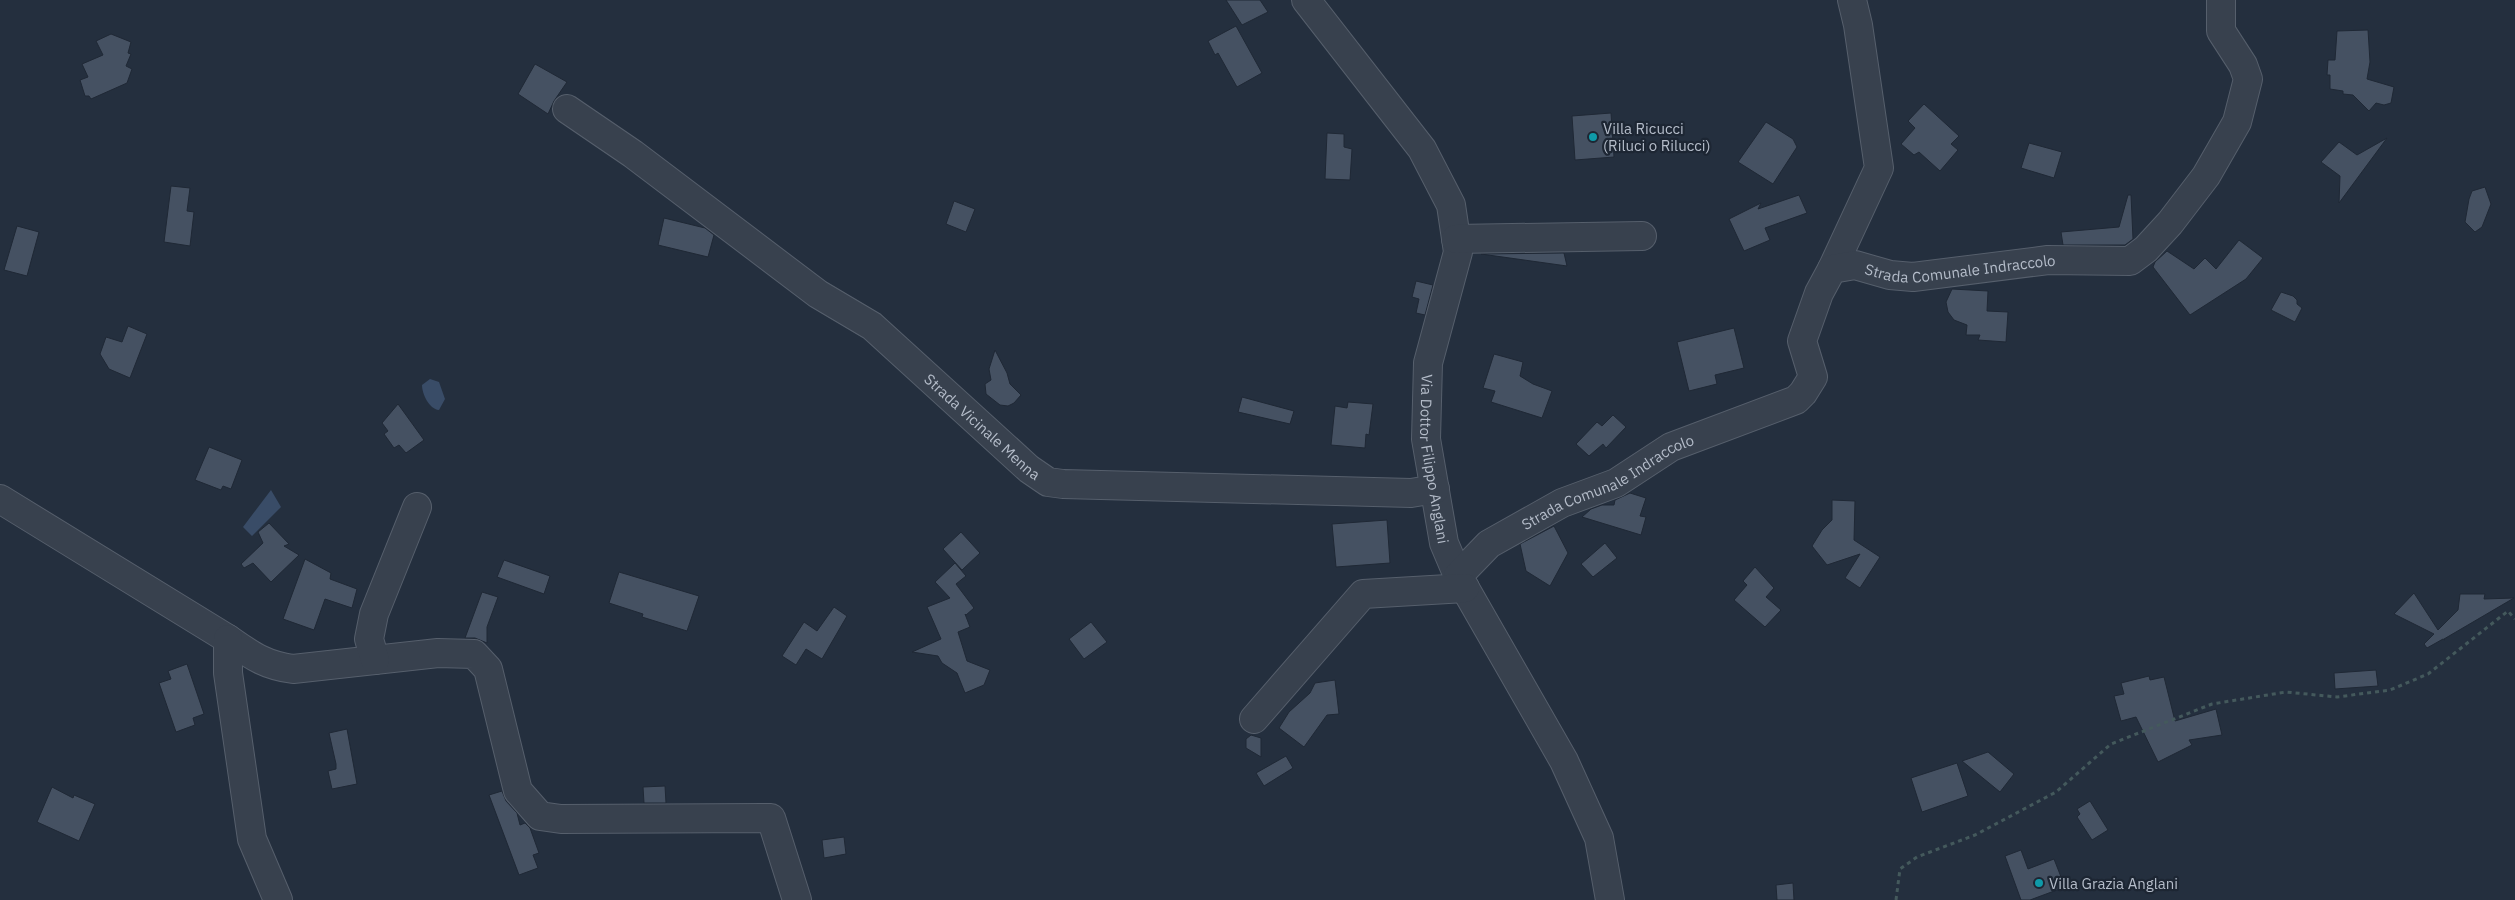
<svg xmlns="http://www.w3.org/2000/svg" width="2515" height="900" font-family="'IBM Plex Sans',sans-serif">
<rect width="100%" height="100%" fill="#242f3e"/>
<path fill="#394c67" d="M430,379L439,382L445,399L439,410C429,409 422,394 422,385Z
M271,490L281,507L252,536L243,527Z"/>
<path fill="#455162" stroke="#1f2835" d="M1226,0H1260L1268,12L1242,25Z
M1236,26L1262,73L1237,87L1218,53L1215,55L1208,41Z
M2368,30L2370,62L2367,79L2394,87L2391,103L2384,105L2376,103L2369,111L2353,95L2343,94V91L2330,89V75H2327L2328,60H2335L2337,31Z
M111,34L131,42L128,53L131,54L126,66L132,69L127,83L91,99L89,96H85L80,80L88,77L82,64L103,55L96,41Z
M535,64L567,82L554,101L548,114L518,94Z
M1924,104L1959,136L1951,144L1958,150L1940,171L1919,152L1914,155L1901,144L1915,128L1908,121Z
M1611,113L1614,157L1575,160L1572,116Z
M1766,122L1793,139L1797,147L1773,184L1738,162Z
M1327,133L1344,134V147L1352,149L1350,180L1325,179Z
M2387,138L2339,203L2340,176L2321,162L2339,142L2357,155Z
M2029,143L2062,152L2054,178L2021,168Z
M171,186L190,188L187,211L194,212L190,246L164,242Z
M2485,187L2491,204L2482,227L2475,232L2465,222L2469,199L2472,191Z
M1799,195L1807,213L1765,228L1770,240L1744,251L1729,219L1761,203L1758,209Z
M2128,195H2131L2133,239L2125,245H2063L2061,232L2119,227Z
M954,201L975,209L966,232L946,224Z
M664,218L705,228L714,235L708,257L658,245Z
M17,226L39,232L27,276L4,270Z
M2239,240L2263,258L2246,279L2190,315L2153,267L2155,262L2167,251L2194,269L2205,258L2216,269Z
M1564,253L1567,266L1481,254Z
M1416,281L1433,285L1425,315L1416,313L1419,299L1412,297Z
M1952,289L1988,291L1987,311L2008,312L2006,342L1978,340L1980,335H1966L1967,325L1954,320L1948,312L1946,302Z
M2281,292L2293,296L2297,300V304L2302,308L2295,322L2271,310Z
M128,326L147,334L130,378L109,369L100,354L106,337L122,342Z
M1734,328L1744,368L1715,375L1717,384L1689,391L1677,342Z
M995,350L1007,373L1010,384L1021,395L1014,403L1008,406L1000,405L986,394L985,384L991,380L989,369Z
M1494,354L1523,362L1520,376L1533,384L1552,391L1542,418L1491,402L1495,391L1483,388Z
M1242,397L1294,411L1290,424L1238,412Z
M1348,402L1373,404L1369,435L1366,434L1365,448L1331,445L1335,406L1347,408Z
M398,404L424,440L406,453L399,445L394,448L384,434L388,431L382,423Z
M1613,415L1626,427L1606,448L1603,444L1589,456L1576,444L1597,422L1602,426Z
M209,447L242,460L231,489L223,486L221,490L195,480Z
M1630,493L1646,498L1640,516L1646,517L1641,535L1582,517L1591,509L1602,505H1614L1615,500Z
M1832,500L1855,501L1854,540L1880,557L1860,588L1845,578L1860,554L1827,565L1812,546L1822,530L1832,520Z
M1387,520L1390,563L1336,567L1332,524Z
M269,523L289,544L284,546L299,555L271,582L253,563L244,568L241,564L263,543L258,532Z
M1554,526L1568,553L1550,586L1526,571L1520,544Z
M961,532L980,553L962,570L943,549Z
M1605,543L1617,558L1593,577L1581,564Z
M305,559L331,573L330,579L357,589L352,608L325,599L314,630L283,619Z
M504,560L550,576L544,594L497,577Z
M955,563L966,576L956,584L974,608L966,615L965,614L970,627L958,632L967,661L990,670L984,685L965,693L957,673L942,663L938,656L912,652L941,639L927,607L950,598L935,582Z
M1755,567L1774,588L1766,597L1781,610L1765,627L1734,600L1747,585L1743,581Z
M619,572L699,596L687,631L642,617L643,614L609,603Z
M482,592L498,597L487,627V643L475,638H465Z
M2414,593L2438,630L2458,610L2460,594H2485L2484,599L2514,598L2444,639L2445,640L2443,639L2427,648L2424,644L2434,634L2394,614Z
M834,607L847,616L822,659L806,649L796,665L782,656L804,622L817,631Z
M1091,622L1107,642L1084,659L1069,639Z
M187,664L204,714L193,718L195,725L176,732L159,683L171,679L168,671Z
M2376,670L2378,686L2335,689L2334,673Z
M2149,676L2150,680L2164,677L2175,721L2216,709L2222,735L2189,740L2192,745L2158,762L2136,717L2121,721L2114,696L2124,694L2121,683Z
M1335,680L1339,714L1327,715L1304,747L1279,728L1289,712L1310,693L1315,683Z
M347,729L357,784L332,789L328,771L336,769V764L329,733Z
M1251,735L1261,738V757L1246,748V739Z
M1988,752L2014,774L2000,792L1962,761Z
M1286,756L1293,768L1264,786L1256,773Z
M1957,763L1968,796L1922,812L1911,778Z
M665,786L666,803H644L643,787Z
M52,787L73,798L74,795L95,804L79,841L37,822Z
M502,791L506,801L517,813L520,825L525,823L530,828L539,853L533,855L538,868L519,875L489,795Z
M2090,801L2108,830L2092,840L2077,817L2080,814L2077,809Z
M844,837L846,854L824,858L822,840Z
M2021,850L2028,869L2054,859L2065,887L2030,900H2021L2005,856Z
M1793,883L1794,900H1777L1776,885Z"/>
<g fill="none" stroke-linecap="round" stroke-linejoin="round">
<g stroke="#565f6c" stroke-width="30">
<g id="minor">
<path id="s1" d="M1306,0L1422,149L1451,205L1458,252L1428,363L1426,439L1444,543L1458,576L1564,761L1599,838L1610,900"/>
<path id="s2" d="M567,109L633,154L818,294L872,326L1029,469L1048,482L1063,484L1411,493L1435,489"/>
<path d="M1456,239L1642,236"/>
<path d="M1832,269L1879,168L1858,25L1852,0"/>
<path d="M0,499L228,639C251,655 264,665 293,669L438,653L474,654L488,669L518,791L540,816L561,819L771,818L797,900"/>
<path id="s3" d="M1458,576L1489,544L1562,503L1616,483L1671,447L1796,400L1803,393L1813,377L1802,341L1819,293L1832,269L1855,265L1890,275L1913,277L2048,260L2130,261L2146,249L2170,223L2206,176L2237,122L2248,79L2243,65L2221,31V0"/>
<path d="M228,639V673L252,839L278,900"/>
<path d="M375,660L369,639L374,614L417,507"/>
<path d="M1254,719L1363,594L1465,588"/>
</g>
</g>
<path stroke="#44595c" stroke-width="3" stroke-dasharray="4 4" stroke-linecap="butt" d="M1896,900L1900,869L1917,857L1975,835L2056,792L2111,744L2212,704L2286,692L2337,697L2390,690L2428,674L2508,611L2515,619"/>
<use href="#minor" stroke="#38414e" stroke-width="28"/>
</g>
<g fill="#0f9aa8" stroke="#1d2633" stroke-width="2">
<circle cx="1593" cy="137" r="5"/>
<circle cx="2039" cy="883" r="5"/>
</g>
<g text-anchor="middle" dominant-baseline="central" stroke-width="4.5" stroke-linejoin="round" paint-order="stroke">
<g font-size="15" fill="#b4bcc9" stroke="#1d2633" text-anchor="start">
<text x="1603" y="128">Villa Ricucci<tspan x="1603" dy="17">(Riluci o Rilucci)</tspan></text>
<text x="2049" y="883">Villa Grazia Anglani</text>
</g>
<g font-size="15" fill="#b4bcc9" stroke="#1d2633">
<text stroke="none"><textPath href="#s3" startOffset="660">Strada Comunale Indraccolo</textPath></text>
<text stroke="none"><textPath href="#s2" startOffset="524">Strada Vicinale Menna</textPath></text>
<text stroke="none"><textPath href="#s1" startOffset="511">Via Dottor Filippo Anglani</textPath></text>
<text stroke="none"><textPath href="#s3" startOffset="179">Strada Comunale Indraccolo</textPath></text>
</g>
</g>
</svg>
